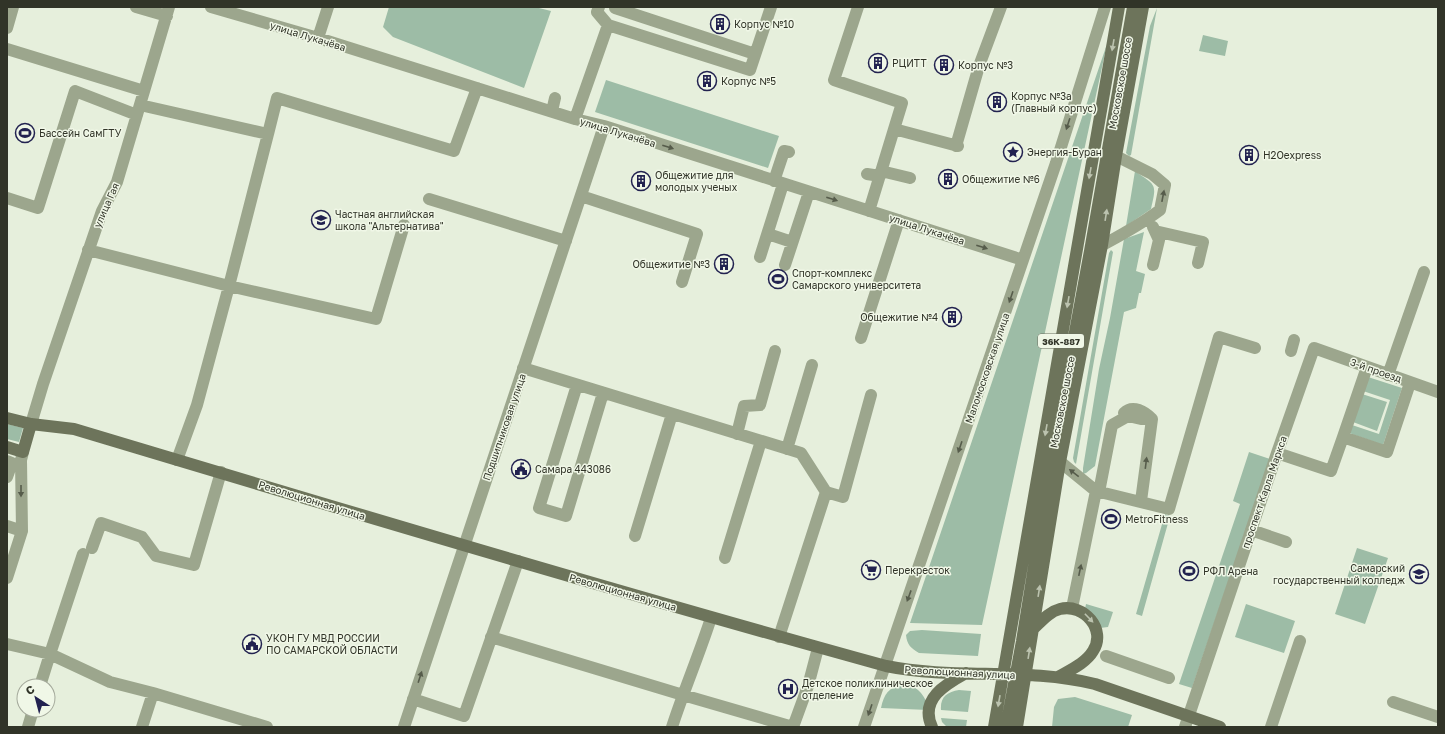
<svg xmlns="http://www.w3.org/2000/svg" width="1445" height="734" font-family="'Golos Text',sans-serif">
<rect width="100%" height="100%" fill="#e6efdc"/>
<path fill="#9dbca6" d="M389,7H535L551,11L524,88L393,37L383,27Z
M1157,8L1131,155L1129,156L1126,153L1150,26Z
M1203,35L1228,41L1225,56L1199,51Z
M1107,44L982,625L910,623Z
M606,80L779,136L768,168L595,112Z
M1135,171C1156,186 1157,183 1151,209L1126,226Z
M1144,232L1136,271L1145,274L1141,293H1139L1136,308L1124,312L1095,466L1086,473L1083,474V468L1099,369L1110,318L1124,239Z
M1111,250L1113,252L1076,464L1074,462L1073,458L1109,253Z
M1368,377L1402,388L1383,445L1349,433L1352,425L1379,434L1390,400L1363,391Z
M1362,394L1387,402L1377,431L1353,422Z
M7,424L23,428L19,442L7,439Z
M1249,452L1270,459L1192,688L1179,684L1240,504L1233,501Z
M1165,514L1170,516L1142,616L1136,614Z
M1357,548L1388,558L1365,624L1335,614Z
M1086,604L1113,612L1108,627L1100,628L1085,609Z
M1246,604L1295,621L1284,653L1235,637Z
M922,630L981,634L978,656L919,653C911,648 907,645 906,635L910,631Z
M902,685C905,686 909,685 912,686C921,690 928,701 928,710L881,708C884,694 889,687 902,685Z
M959,690L971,691L968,712L941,710C940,697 947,692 959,690Z
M1075,697L1132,715L1128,727H1052L1054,707L1058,699Z
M941,718L967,720L966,727H947L942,722Z"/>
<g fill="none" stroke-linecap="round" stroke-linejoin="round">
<path stroke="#9ca68d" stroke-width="12" d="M136,7L167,16
M211,7L318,38L575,119L604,126L1023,260
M599,7L597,12L608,25
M858,7L834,80L902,103L869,211
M615,8L755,54
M7,28L13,7
M318,38L328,7
M7,49L144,91
M140,105L268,134L277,98L454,151L477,88
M552,111L555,98
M575,119L608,25L750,70L771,7
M894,129L958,146
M956,146L979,66L1001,7
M881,171L910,178
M867,174L880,176
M774,181L784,151L789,152
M581,196L697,234L682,282
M7,198L38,208L75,91L137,115
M429,199L566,241
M1153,227L1159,240L1153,265
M1155,231L1203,242L1198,263
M768,234L792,242
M1095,249C1118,237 1140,225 1160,210L1165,185L1152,174L1108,152
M88,250L229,286L376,319L404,225
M760,257L783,184
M785,265L809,192
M861,338L899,220
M1291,351L1294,340
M523,368L801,453L826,492L779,637
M1388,375L1424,272
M577,385L539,508L566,516L603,393
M1124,413C1133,404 1145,412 1152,419
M31,424L43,384L102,211L117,182L169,7
M737,434L744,406L760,405L775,351
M1343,437L1367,367
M787,449L812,365
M1277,453L1331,471L1343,437L1387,452L1410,383
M1053,456L1096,491L1169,509L1219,337L1255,348
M177,460L197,405L229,286L268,134
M7,461L12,463L7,477
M826,492L843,497L871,395
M1099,492L1112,425L1128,416L1141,419H1152L1141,501
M7,526L22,531
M1251,530L1286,542
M635,536L672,414
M92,548L101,523L142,537L156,556L194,565L221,472
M725,558L761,441
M7,578L22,531L21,460L23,452
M1072,608L1096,491
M491,637L683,695L793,727
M7,644L50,654L83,554
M1106,656L1169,678
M40,686L50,654L110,682L153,693L267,727
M413,699L464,716L518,561
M1393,702L1438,717
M28,727L33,710
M142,727L153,693
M404,727L604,126
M672,727C684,690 699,655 711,618
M793,727L808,686L818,648
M864,727L1056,163L1105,7
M1185,727L1277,453L1314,348L1438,392
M1271,727L1300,641"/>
<path stroke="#6d745b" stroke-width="12" d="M7,418L31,424L74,429C344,510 614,591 886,666C955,680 1027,667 1095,684L1220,727
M7,447L23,452L31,424
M1031,631C1040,623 1048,612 1060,609C1084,603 1107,630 1093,651C1086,663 1070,670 1058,677
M932,727C919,699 946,684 966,673
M994,727L1119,7
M1006,727L1022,641L1052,456L1090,251L1133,7
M1017,727L1060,462L1102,245L1116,156L1143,7"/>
</g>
<defs><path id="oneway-solid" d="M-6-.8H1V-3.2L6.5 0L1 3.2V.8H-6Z"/></defs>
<g fill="#bcc3af">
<use href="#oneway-solid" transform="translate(1113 45) rotate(100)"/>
<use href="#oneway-solid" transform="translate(1090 173) rotate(100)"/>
<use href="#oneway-solid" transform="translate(1106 215) rotate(-81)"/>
<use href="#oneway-solid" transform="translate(1068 302) rotate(100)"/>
<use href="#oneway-solid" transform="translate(1046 430) rotate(100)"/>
<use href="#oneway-solid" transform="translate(1039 591) rotate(-81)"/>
<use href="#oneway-solid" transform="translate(1089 618) rotate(46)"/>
<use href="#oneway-solid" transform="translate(1029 653) rotate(-81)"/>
<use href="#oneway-solid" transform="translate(999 701) rotate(100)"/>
</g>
<g fill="#565c4b">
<use href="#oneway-solid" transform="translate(1068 124) rotate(108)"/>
<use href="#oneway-solid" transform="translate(668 147) rotate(18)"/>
<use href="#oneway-solid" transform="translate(1163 196) rotate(-79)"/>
<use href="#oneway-solid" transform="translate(832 199) rotate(18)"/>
<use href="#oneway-solid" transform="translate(982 247) rotate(18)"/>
<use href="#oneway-solid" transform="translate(1011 297) rotate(109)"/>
<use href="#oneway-solid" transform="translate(960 447) rotate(109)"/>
<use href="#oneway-solid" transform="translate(1146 463) rotate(-83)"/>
<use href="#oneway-solid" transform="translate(1074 473) rotate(-142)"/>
<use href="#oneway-solid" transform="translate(21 491) rotate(90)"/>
<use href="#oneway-solid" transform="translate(1080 570) rotate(-78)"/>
<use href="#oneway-solid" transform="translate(909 596) rotate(110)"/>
<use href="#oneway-solid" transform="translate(420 677) rotate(-72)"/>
<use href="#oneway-solid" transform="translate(870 710) rotate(109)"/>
</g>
<defs>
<g id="building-ring" transform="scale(1)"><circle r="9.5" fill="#f0f7e7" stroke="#222250" stroke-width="1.5"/><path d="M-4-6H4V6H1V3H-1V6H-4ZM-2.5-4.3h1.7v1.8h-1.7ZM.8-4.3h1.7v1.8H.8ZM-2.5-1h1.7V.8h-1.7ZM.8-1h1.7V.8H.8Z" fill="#222250"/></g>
<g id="stadium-ring" transform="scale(1)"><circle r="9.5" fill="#f0f7e7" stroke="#222250" stroke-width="1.5"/><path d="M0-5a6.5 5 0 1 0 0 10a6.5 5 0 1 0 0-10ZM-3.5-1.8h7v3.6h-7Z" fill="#222250"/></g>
<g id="sight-ring" transform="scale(1)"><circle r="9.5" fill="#f0f7e7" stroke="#222250" stroke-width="1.5"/><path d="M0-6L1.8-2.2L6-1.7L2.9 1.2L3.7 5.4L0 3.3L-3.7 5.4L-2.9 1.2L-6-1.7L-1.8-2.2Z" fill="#222250"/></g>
<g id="school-ring" transform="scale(1)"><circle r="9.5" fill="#f0f7e7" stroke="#222250" stroke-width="1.5"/><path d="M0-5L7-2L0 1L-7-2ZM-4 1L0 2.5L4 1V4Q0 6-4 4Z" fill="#222250"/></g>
<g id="civic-ring" transform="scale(1)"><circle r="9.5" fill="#f0f7e7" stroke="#222250" stroke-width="1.5"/><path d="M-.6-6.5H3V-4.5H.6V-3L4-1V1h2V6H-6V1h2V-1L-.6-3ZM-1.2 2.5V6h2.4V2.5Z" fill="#222250"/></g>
<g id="supermarket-ring" transform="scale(1)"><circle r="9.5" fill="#f0f7e7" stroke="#222250" stroke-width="1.5"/><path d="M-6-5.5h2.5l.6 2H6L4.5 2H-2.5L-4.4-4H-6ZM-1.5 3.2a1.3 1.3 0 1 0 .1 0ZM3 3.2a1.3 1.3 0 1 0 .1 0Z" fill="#222250"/></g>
<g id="university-ring" transform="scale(1)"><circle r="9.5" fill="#f0f7e7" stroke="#222250" stroke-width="1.5"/><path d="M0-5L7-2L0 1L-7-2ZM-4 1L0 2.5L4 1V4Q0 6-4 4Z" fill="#222250"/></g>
<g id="hospital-ring" transform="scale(1)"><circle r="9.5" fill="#f0f7e7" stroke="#222250" stroke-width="1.5"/><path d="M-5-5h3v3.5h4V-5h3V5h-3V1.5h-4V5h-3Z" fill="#222250"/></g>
</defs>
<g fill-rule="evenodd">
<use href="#building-ring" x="720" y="24"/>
<use href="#building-ring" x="878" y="63"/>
<use href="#building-ring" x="944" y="65"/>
<use href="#building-ring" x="707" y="81"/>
<use href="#building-ring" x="997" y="102"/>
<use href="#stadium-ring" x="25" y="133"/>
<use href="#sight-ring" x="1013" y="152"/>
<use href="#building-ring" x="1249" y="155"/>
<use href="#building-ring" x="948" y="179"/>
<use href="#building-ring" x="641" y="181"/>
<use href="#school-ring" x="321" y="220"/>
<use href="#building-ring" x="724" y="264"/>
<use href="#stadium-ring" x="778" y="279"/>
<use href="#building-ring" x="952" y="317"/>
<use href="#civic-ring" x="521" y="469"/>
<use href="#stadium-ring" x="1111" y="519"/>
<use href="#supermarket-ring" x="871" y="570"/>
<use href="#stadium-ring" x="1189" y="571"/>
<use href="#university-ring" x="1419" y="574"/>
<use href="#civic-ring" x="252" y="644"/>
<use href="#hospital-ring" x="788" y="689"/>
</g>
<g text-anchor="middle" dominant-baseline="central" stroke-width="3" stroke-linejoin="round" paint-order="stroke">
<rect fill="#f0f7e7" stroke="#6a6e61" stroke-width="1" x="1038" y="334" width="46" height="14" rx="3"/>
<g font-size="9" font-weight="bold" fill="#313428">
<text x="1061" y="341">36К-887</text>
</g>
<g font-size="10" fill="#313428" stroke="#f0f7e7" text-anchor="start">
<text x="734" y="24">Корпус №10</text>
<text x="892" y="63">РЦИТТ</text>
<text x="958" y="65">Корпус №3</text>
<text x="721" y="81">Корпус №5</text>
<text x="1011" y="96">Корпус №3a<tspan x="1011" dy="12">(Главный корпус)</tspan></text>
<text x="39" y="133">Бассейн СамГТУ</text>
<text x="1027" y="152">Энергия-Буран</text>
<text x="1263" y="155">H2Oexpress</text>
<text x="655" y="175">Общежитие для<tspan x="655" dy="12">молодых ученых</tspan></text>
<text x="962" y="179">Общежитие №6</text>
<text x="335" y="214">Частная английская<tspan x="335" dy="12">школа "Альтернатива"</tspan></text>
<text x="710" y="264" text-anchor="end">Общежитие №3</text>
<text x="792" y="273">Спорт-комплекс<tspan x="792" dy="12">Самарского университета</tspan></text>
<text x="938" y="317" text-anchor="end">Общежитие №4</text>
<text x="535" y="469">Самара 443086</text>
<text x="1125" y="519">MetroFitness</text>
<text x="1405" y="568" text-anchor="end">Самарский<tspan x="1405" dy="12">государственный колледж</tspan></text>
<text x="885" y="570">Перекресток</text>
<text x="1203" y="571">РФЛ Арена</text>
<text x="266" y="638">УКОН ГУ МВД РОССИИ<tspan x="266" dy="12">ПО САМАРСКОЙ ОБЛАСТИ</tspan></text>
<text x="802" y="683">Детское поликлиническое<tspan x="802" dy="12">отделение</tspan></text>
</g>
<g font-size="10" fill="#313428" stroke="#f0f7e7">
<text transform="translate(308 36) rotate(17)">улица Лукачёва</text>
<text transform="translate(1120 83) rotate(-80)">Московское шоссе</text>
<text transform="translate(618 132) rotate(17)">улица Лукачёва</text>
<text transform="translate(106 205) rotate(-66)">улица Гая</text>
<text transform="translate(927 229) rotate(18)">улица Лукачёва</text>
<text transform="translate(987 368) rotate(-71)">Маломосковская улица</text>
<text transform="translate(1376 370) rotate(19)">3-й проезд</text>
<text transform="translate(1062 402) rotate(-79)">Московское шоссе</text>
<text transform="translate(504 427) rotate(-71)">Подшипниковая улица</text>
<text transform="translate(1264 492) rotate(-71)">проспект Карла Маркса</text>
<text transform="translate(312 500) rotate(17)">Революционная улица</text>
<text transform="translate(623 592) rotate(16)">Революционная улица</text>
<text transform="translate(960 672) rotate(3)">Революционная улица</text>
</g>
</g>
<rect width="1445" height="734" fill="none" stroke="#313428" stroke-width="16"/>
<g transform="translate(36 698) rotate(324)"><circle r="19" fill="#f0f7e7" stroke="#a4a99b"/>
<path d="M0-3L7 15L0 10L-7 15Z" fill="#222250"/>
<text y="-6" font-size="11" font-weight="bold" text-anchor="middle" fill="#313428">С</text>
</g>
</svg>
